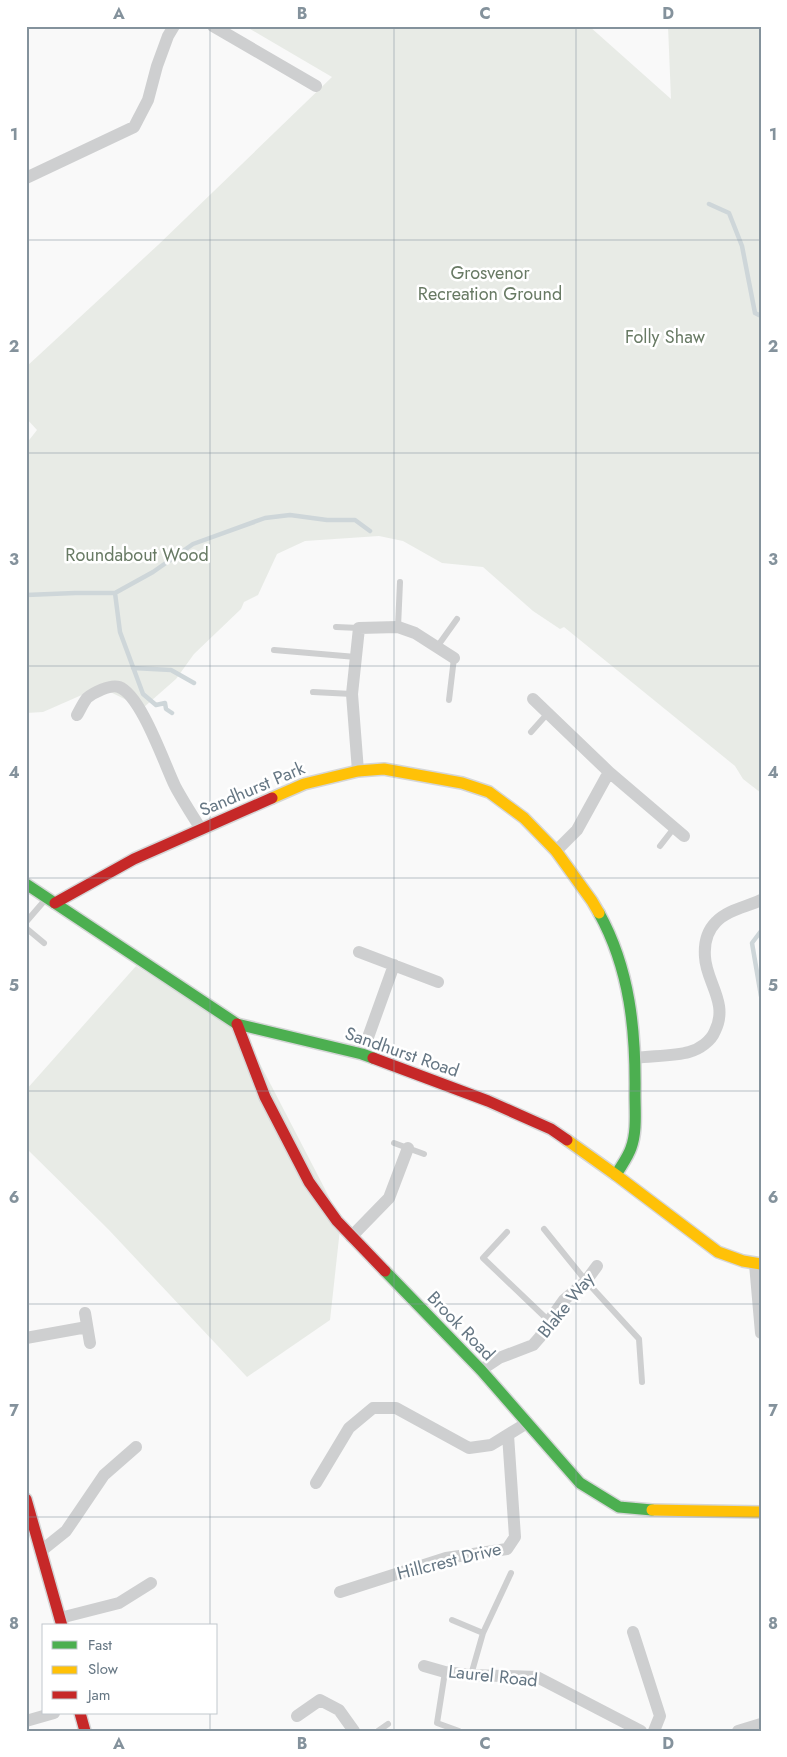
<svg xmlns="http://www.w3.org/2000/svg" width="787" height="1757" font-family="Jost,sans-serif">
<rect width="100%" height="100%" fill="#f9f9f9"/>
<path fill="#e8ebe6" d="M245,26H589L671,99L668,26H761V793L743,779L735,766L564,627L560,629L533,611L483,567L442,563L403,541L379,536L305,541L277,554L258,595L244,602L241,609L194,654L176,679L143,708L100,687L43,712L26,713V444L37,430L26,418V367L158,245L332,77Z
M136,966L244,1033L341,1220L330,1320L247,1377L108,1229L26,1148V1090Z"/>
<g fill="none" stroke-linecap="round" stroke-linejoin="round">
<path stroke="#ced6d9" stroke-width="4.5" d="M709,204L729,213L742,246L755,313L761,316
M115,593L120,632L143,694L156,705L165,703L166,709L172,713
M26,595L75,593H115L153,572L193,544L265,518L290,515L327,520H355L370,531
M133,668L171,670L194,683
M761,931L752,943L761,996"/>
<g stroke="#d5d6d7" stroke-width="14">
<path id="fast" d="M26,884L237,1024L362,1054L373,1058
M599,913C630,969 636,1031 635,1095C635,1112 637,1132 631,1148C628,1157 621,1166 616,1175
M385,1271L481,1370L580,1483L619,1507L652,1510"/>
</g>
<g stroke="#d5d6d7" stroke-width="14">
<path id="slow" d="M272,798L304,784L358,771L384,769L462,783L489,792L524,818L556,851L592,901L599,913
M567,1140L616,1175L718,1252L743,1261L761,1264
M652,1510L761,1512"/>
</g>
<g stroke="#d5d6d7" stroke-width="14">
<path id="jam" d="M55,903L134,859L272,798
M237,1024L265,1097L309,1182L337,1221L385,1271
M373,1058L488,1101L551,1129L567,1140
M26,1499L62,1626
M80,1713L85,1731"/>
</g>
<path stroke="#cecfd0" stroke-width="6" d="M336,627L359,628
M398,627L400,582
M437,647L457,619
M274,650L356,657
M313,692L352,694
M449,700L454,658
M531,732L548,713
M660,846L674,828
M26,922L45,900
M26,928L44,943
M394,1143L424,1154
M544,1229L586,1281L639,1339L642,1382
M507,1232L483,1258L549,1321
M452,1620L483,1633
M445,1672L437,1723L459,1731
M471,1675L483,1633L511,1573
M378,1731L388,1724"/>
<path stroke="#cecfd0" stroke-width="12" d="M213,26L316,86
M26,178L134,127L148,100L157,66L168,36L174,26
M533,699L609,772L684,836
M77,715C80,710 83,703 87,698C93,693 110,684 119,687C141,695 164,763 175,786C183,801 192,815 201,829
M358,771L352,694L359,628L398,627L415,633L454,658
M556,851L577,830L609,772
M359,952L438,982
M362,1054L394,965
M636,1058C651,1056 675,1056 689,1052C700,1049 711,1041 715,1031C729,1003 706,982 705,957C704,944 707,931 716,922C727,910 746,907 761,900
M351,1237L389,1198L408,1148
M755,1264L761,1333
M85,1313L90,1343
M26,1338L87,1327
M481,1370L499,1358L533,1345L540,1337L549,1321L564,1300L586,1281L597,1266
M316,1483L349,1428L373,1408H396L469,1448L491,1445L527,1423
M41,1551L66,1531L104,1475L136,1447
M340,1592L446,1558L507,1549L515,1537L508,1435
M60,1618L119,1603L151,1583
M633,1632L660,1716L654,1731
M424,1666L445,1672L471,1675L537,1677L641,1731
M297,1716L320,1700L339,1710L354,1731
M26,1721L54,1713
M738,1731L761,1724"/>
<use href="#fast" stroke="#4caf50" stroke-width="11"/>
<use href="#slow" stroke="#ffc107" stroke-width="11"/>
<use href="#jam" stroke="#c62828" stroke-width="11"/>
</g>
<path fill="none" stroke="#84929c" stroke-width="1" stroke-opacity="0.55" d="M210,26V1626M394,26V1731M576,26V1731M26,240H761M26,453H761M26,666H761M26,878H761M26,1091H761M26,1304H761M26,1517H761M210,1713V1731"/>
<g text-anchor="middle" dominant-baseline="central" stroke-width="5" stroke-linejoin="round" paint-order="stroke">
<g font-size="18" fill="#687a64" stroke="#fff">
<text x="490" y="273">Grosvenor<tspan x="490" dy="21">Recreation Ground</tspan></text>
<text x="665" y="337">Folly Shaw</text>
<text x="137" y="555">Roundabout Wood</text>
</g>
<g font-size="18" fill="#657683" stroke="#fff">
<text transform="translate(252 789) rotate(-23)">Sandhurst Park</text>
<text transform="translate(402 1052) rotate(19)">Sandhurst Road</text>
<text transform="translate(566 1305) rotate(-51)">Blake Way</text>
<text transform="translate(461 1326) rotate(46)">Brook Road</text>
<text transform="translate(449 1561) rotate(-14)">Hillcrest Drive</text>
<text transform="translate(493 1676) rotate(6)">Laurel Road</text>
</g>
</g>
<rect width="787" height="1757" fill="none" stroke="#ffffff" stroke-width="55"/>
<rect x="42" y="1624" width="175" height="90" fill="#ffffff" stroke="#c1c8cd"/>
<rect x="52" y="1641" width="25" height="8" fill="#4caf50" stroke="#c1c8cd"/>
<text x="88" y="1650" font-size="15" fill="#657683">Fast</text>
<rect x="52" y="1666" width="25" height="8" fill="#ffc107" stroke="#c1c8cd"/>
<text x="88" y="1674" font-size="15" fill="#657683">Slow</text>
<rect x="52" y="1691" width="25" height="8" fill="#c62828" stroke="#c1c8cd"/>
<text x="88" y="1700" font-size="15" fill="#657683">Jam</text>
<rect x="28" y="28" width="732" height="1702" fill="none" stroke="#84929c" stroke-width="2"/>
<g font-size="16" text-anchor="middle" font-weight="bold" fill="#84929c">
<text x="119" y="19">A</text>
<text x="302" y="19">B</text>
<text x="485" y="19">C</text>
<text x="668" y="19">D</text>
<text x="14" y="140">1</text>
<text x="773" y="140">1</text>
<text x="14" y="352">2</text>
<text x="773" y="352">2</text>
<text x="14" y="565">3</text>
<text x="773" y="565">3</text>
<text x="14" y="778">4</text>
<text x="773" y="778">4</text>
<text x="14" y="991">5</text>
<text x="773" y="991">5</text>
<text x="14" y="1203">6</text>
<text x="773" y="1203">6</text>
<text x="14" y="1416">7</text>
<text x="773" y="1416">7</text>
<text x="14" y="1629">8</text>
<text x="773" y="1629">8</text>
<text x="119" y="1749">A</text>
<text x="302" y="1749">B</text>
<text x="485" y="1749">C</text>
<text x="668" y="1749">D</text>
</g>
</svg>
